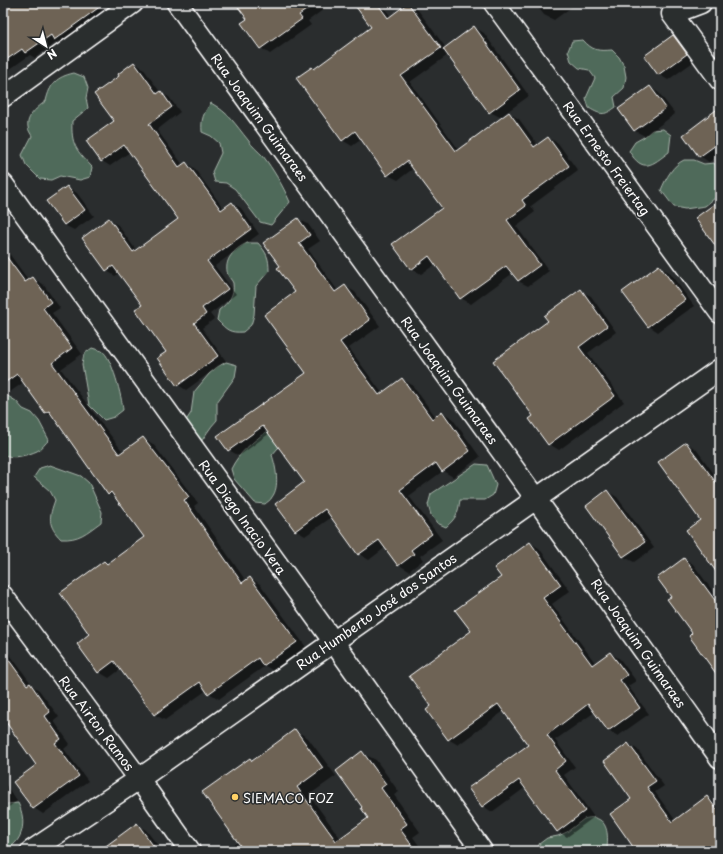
<svg xmlns="http://www.w3.org/2000/svg" width="723" height="854" font-family="'Playpen Sans',sans-serif">
<rect width="100%" height="100%" fill="#2a2d2e"/>
<filter id="ink" filterUnits="userSpaceOnUse"><feTurbulence type="fractalNoise" baseFrequency=".025" numOctaves="2"/><feDisplacementMap in="SourceGraphic" scale="8" xChannelSelector="R" yChannelSelector="G"/><feConvolveMatrix kernelMatrix="1 2 1 2 8 2 1 2 1" color-interpolation-filters="sRGB"/></filter>
<g filter="url(#ink)">
<path fill="#506b5a" stroke="#a8b5ac" d="M583,40C593,51 598,51 612,50L619,57L624,66L626,77L624,88L614,97L616,107C605,115 602,116 589,108L586,98L595,78L589,70L579,68L571,61L568,51L572,41Z
M74,73L84,77L88,88L86,98L88,108L72,121C71,145 76,150 92,167L90,177L80,180L60,176L51,180L40,179L26,165L22,155L32,136C31,134 28,130 28,127C26,116 38,107 46,101C50,84 56,77 74,73Z
M211,103C229,113 235,124 248,140C252,146 258,151 263,156C273,169 283,186 290,202L271,225L260,222L235,189L226,183L215,182L212,172L221,153L219,143L211,136L202,132C201,119 203,114 211,103Z
M663,129L671,135L669,152C652,165 643,174 629,151L635,142L644,137L652,130Z
M684,160H694L704,164L714,163L720,173V194L705,206L685,209L674,207L661,190C666,178 673,165 684,160Z
M247,243H258C267,253 269,258 269,271L256,286L254,315L251,325L243,332C229,333 227,330 217,320L219,310C228,303 235,295 233,283C232,280 229,278 228,275C223,260 234,249 247,243Z
M92,348C95,349 99,350 102,351C112,357 122,398 123,410L114,417L104,420L89,405L82,364L84,354Z
M226,362L237,365L235,377L217,402V420C209,428 205,437 198,446L185,422L191,413L194,392L209,374L217,367Z
M6,395L16,401L23,409L32,413L39,421L49,440C45,443 42,449 37,451C28,455 12,460 3,454V397Z
M267,431L287,441L278,448L272,455C276,467 280,487 272,497C271,500 267,502 265,504L255,503L234,479L231,469C239,452 253,442 267,431Z
M476,464L487,465L496,485L493,495L485,500H460C458,514 456,518 446,527L437,523L431,515L428,505L431,494Z
M50,465L81,476L89,483L102,512L101,522C86,533 79,540 61,539C47,525 49,517 55,500L50,491L34,477L40,468Z
M18,803C27,821 24,843 3,851V807L7,804Z
M584,819C587,818 592,817 595,818C609,821 608,838 607,849L606,851H571L564,849L561,851H539V844L547,838L558,836L567,832Z"/>
<path fill="#0007" d="M3,3H120L64,44L58,41L35,58L30,55L3,74Z
M237,3H332L308,21L311,25L270,54L261,48L248,19Z
M354,3H381L391,17L408,4L418,10L446,48L474,27L484,33L529,96L500,117L490,112L448,55L410,82L459,150L509,113L519,119L538,145L548,138L558,143L578,171L531,206L535,212L516,226L549,271L528,286L518,281L513,273L471,304L461,298L436,264L421,274L412,269L443,208L414,168L398,180L388,175L362,139L352,146L342,140L312,68L315,69L372,27Z
M535,3H577L554,20L544,15Z
M673,37L683,42L696,60L668,80L658,74Z
M134,63L143,68L160,92L169,97L180,112L157,130L183,165L186,163L194,168L224,209L232,203L241,208L259,234L215,266L236,294L210,314L214,319L202,328L226,361L186,390L178,385L167,352L143,305L120,273L115,276L107,271L83,238L109,220L118,225L136,250L179,219L130,152L110,166L102,161L115,122L120,76Z
M650,87L659,93L675,114L645,136L635,131L619,109Z
M720,114V156L719,155L709,162L700,156Z
M67,187L77,193L94,216L74,230L64,225Z
M298,219L308,224L320,241L308,249L338,291L345,286L355,292L380,326L349,348L382,393L402,379L412,385L436,417L442,412L452,418L480,457L453,477L443,471L409,496L442,540L420,556L423,560L409,571L399,565L386,547L369,560L359,554L332,517L305,536L295,530L306,483L270,433L239,456L229,450L218,436L307,373L297,293L281,266Z
M3,245L29,281L33,278L43,284L60,308L52,313L82,354L61,369L123,452L143,438L153,444L198,503L194,506L246,581L250,578L260,584L306,647L274,671L265,666L219,699L209,693L207,690L165,720L155,715L121,669L109,678L99,672L91,635L104,562L108,564L146,537L118,499L109,494L55,418L46,413L24,382L3,397Z
M659,267L669,272L694,306L658,332L649,326Z
M581,291L591,296L616,332L588,353L624,402L559,450L549,444L534,417L550,321Z
M686,443L696,449L720,482V567L701,520Z
M607,491L617,497L654,548L634,562L624,557L587,506Z
M530,543L539,548L570,591L552,604L596,664L610,653L620,659L636,681L628,686L649,714L618,736L609,731L595,712L555,740L575,767L564,775L594,817L567,837L557,831L526,787L492,812L483,806L529,745L504,711L458,745L448,739L433,706L502,577Z
M685,559L693,564L720,601V668L694,634L672,597Z
M3,645L33,686L39,690L59,717L54,721L70,744L64,749L88,781L43,814L34,808L38,765L3,717Z
M295,730L308,738L336,776L309,795L341,839L370,818L363,807L362,753L376,760L399,792L394,795L420,832L413,837L423,851H225L239,841L250,759L253,761Z
M628,744L637,749L664,786L655,792L676,821L708,798L716,803L720,808V851H631L635,848Z
M3,781L17,801L3,811Z
M137,825L146,830L162,851H100Z"/>
<path fill="#6e6355" stroke="#fff" d="M3,3H105L54,40L51,35L25,53L22,49L3,62Z
M235,3H316L299,15L302,19L260,49L241,23L247,19Z
M353,3H377L388,18L408,3L441,48L401,76L456,151L509,112L534,147L548,137L569,166L522,200L526,206L507,220L540,265L518,281L506,266L460,299L429,256L411,270L392,244L442,208L407,161L387,176L355,131L342,141L296,78L312,67L314,69L371,27Z
M474,26L520,90L489,113L443,49Z
M673,35L687,54L658,75L644,56Z
M134,62L157,94L161,91L172,107L149,124L179,167L186,162L221,210L232,202L251,229L207,261L228,289L202,308L206,314L194,323L218,356L177,386L157,358L166,352L135,309L142,305L113,266L106,271L82,238L109,218L133,252L178,219L124,145L101,162L86,141L114,121L94,94L119,76L118,74Z
M650,86L666,108L634,131L618,109Z
M720,107V142L699,157L683,135Z
M67,186L85,210L64,225L46,201Z
M720,200V252L695,218Z
M298,218L310,235L299,243L335,292L345,285L370,320L340,342L379,395L402,378L432,419L442,411L470,451L442,472L436,463L400,490L432,534L411,550L414,554L398,566L379,540L358,555L325,509L295,531L275,504L304,482L263,426L228,451L217,436L306,373L264,315L295,292L277,268L280,266L263,243Z
M3,252L25,282L33,277L51,302L43,308L72,348L52,363L119,454L143,437L189,497L184,500L242,583L250,577L297,642L263,666L258,658L208,694L200,682L154,715L114,661L98,673L77,644L89,634L60,593L104,561L107,564L144,537L111,492L108,495L49,411L45,413L17,374L3,384Z
M659,265L685,300L648,327L622,292Z
M581,289L607,326L579,347L615,396L548,445L529,419L533,416L493,361L548,321L544,316Z
M686,442L720,488V577L686,530L700,520L658,462Z
M607,490L645,542L623,557L586,506Z
M530,542L561,585L543,598L592,665L610,652L627,675L620,680L640,708L608,731L588,704L547,735L566,761L555,770L585,811L557,832L519,780L482,807L468,788L528,745L498,704L448,740L426,710L431,706L409,676L471,631L455,610L501,577L494,568Z
M684,558L720,607V679L689,636L692,633L667,599L671,597L657,578Z
M3,652L27,685L30,683L50,712L45,716L61,739L55,743L79,776L33,809L13,782L36,765L3,718Z
M295,729L323,768L297,787L336,841L368,818L361,808L362,807L336,771L362,751L386,784L381,788L407,824L400,829L416,851H244L202,792L250,758L252,761Z
M628,743L656,781L647,787L672,822L707,796L720,814V851H636L610,814L631,799L604,761Z
M137,823L157,851H99Z"/>
<g fill="none" stroke-linecap="round" stroke-linejoin="round">
<g stroke="#fff" stroke-width="23">
<path id="street" d="M177,3L536,499L720,758
M494,3L720,313
M701,3L672,14L720,80
M3,97L133,3
M3,184L333,641L482,851
M3,596L139,779L190,851
M31,851L139,779L720,369"/>
</g>
<use href="#street" stroke="#2a2d2e" stroke-width="20"/>
</g>
</g>
<circle fill="#ffd166" stroke="#2a2d2e" stroke-width="1.5" cx="235" cy="797" r="4"/>
<g text-anchor="middle" dominant-baseline="central" stroke-width="3" stroke-linejoin="round" paint-order="stroke">
<g font-size="13" fill="#fff" stroke="#2a2d2e">
<text transform="translate(260 117) rotate(54)">Rua Joaquim Guimaraes</text>
<text transform="translate(607 158) rotate(54)">Rua Ernesto Freiertag</text>
<text transform="translate(450 380) rotate(54)">Rua Joaquim Guimaraes</text>
<text transform="translate(243 517) rotate(54)">Rua Diego Inacio Vera</text>
<text transform="translate(376 611) rotate(-35)">Rua Humberto José dos Santos</text>
<text transform="translate(639 643) rotate(55)">Rua Joaquim Guimaraes</text>
<text transform="translate(97 723) rotate(53)">Rua Airton Ramos</text>
</g>
<g font-size="13" fill="#fff" stroke="#2a2d2e" text-anchor="start">
<text x="243" y="797">SIEMACO FOZ</text>
</g>
</g>
<rect width="723" height="854" fill="none" stroke="#2a2d2e" stroke-width="16"/>
<rect x="8" y="8" width="707" height="838" fill="none" stroke="#fff" stroke-width="1.5" filter="url(#ink)"/>
<g transform="translate(46 46) rotate(144)" stroke="#2a2d2e" stroke-width="3" paint-order="stroke">
<path d="M0-3L7 15L0 10L-7 15Z" fill="#ffffff"/>
<text y="-6" font-size="11" font-weight="bold" text-anchor="middle" fill="#ffffff">N</text>
</g>
</svg>
